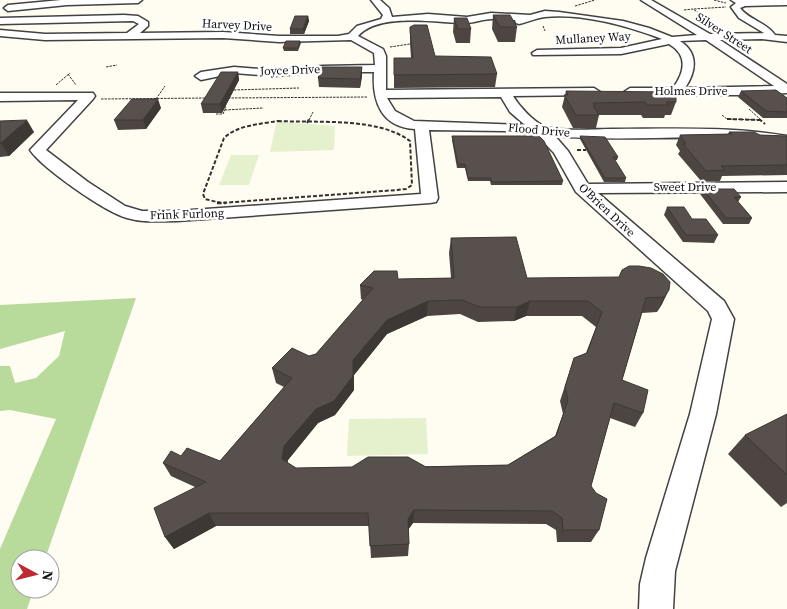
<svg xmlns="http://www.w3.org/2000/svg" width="787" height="609" font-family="'Source Serif 4',serif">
<rect width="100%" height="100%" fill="#fffcf2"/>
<path fill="#b8da9b" d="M136,298L45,559H20V589H34L27,609H0V549L56,419L10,410L0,411V366H10L15,383L36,378L59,356L65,331L0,349V305Z"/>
<path fill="#e5f1cd" d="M281,122L335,126L334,150L270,152L276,124Z
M231,155H259L249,185H219Z
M426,418L428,454L347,456L349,419Z"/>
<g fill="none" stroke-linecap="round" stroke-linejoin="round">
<g stroke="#424242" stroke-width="3">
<path id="minor" d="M61,0H142L138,3L67,5L8,11L4,8L8,5Z
M371,0H380L389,8L392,17L428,14L467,17L491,13L530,15L545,11L559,12L623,21L649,28L672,37L697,35L641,0H651L710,34L764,33L739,18L731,7L736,3L731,0H787V5L745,6L740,8C749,20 766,22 775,35L787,36V42L762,39L720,40L787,84V93L755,95H626L624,92L630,88H673C685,72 688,55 669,44L621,54L533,55L532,53L537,50L621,48L662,39C628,26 581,13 545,17C536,18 528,22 519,24L516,23L515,20C507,20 500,19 492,19C483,19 474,23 465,23C437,23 379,12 358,36L383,49L386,56V90L594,88L600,92L598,95L513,96C520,107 532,120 543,126C555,132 597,129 612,129C669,129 730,126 787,136V144C711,131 632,143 555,136L568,151L588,184L787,182V192L598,193L724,301L734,319L716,414L675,571L673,609H639L640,584L646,558L690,414L712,319L708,311L576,192L554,153L536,134L505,131L429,130L438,198L436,202L430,203L177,221C160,221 144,223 127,218C105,212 42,168 30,150L78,100L0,101V93H93L95,96L93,99L46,150L88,182L125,206L142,211H177L421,194L415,129C381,127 372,101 374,72H323L274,76L234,73L201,80L195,76L201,72L234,67L274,70L323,66L375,65L374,53L351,40L279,42L223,38L45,40L0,36V30L45,34L127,33L139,24L133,21L0,24V18L124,15L138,16L148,22V26L140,33L223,32L279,36H338L349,34L357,26L381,19L383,15ZM706,40L774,86L685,88C696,72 699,53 680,41ZM501,97L510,112L525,125L414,121L395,111L387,98Z"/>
</g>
<path stroke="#313131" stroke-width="1" stroke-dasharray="2.5 1" stroke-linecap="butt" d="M714,0L726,3
M575,6L595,0
M694,9L726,7
M684,10L693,9L718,27
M543,26L545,31
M390,47L410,44
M106,67L117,65
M68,74L76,85
M56,85L70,73
M234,90L299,88
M228,98L368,97
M101,99L208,98
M156,99L165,86
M749,109L761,120
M225,110L263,108
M216,114H223L226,107L223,105
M722,115L727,119L761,120
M309,120L313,112"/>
<path stroke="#313131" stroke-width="2" stroke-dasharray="4 2" stroke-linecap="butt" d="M727,119L761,120
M759,119L765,124
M278,121C318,123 378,117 410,141L412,185L406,189L397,190L221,203L205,199L203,194L224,138C237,125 261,124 278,121Z
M307,123L309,119
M577,150H586"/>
<path stroke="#313131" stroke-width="2.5" stroke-dasharray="4.5 2.5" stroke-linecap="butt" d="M217,203H226"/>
<use href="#minor" fill="#fff" fill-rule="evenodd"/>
</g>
<path fill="#4c4541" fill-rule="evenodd" d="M493,15L517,27L515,42H498L492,29Z
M308,16L309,21L304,34H290V29Z
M454,18L471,29L470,43H456L453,32Z
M410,31L435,56L497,74L495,87L394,88V58H411L410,43Z
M300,41L301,43L298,51H284L283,48Z
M238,72L239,80L222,113H203L201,104Z
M362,76L360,88L319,87L318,78Z
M566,91L676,102L671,115H665L664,118H643L641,115H599L596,128H573L562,107Z
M741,91L787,98V118H763L738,97Z
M161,108L146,129L118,130L114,120Z
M0,121L34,132L9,156L0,157Z
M729,132L760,135L787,136V175L722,176L720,181H701L678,154L680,151L676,145L680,135L728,134Z
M452,136L563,181L562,185H491L490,181H468L465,168H457L452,140Z
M580,136L618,157L617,160H615L626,178L625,182H604L580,139Z
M703,189L741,197L738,202L752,218L749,224H723L700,194Z
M667,207L718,235L714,243L683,242L664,215Z
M451,238L527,278L670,282L662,304L657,312L642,313L622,380L643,413L635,427L610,418L591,486L599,530L591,542H557L556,530L546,524L413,523L408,530L409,544L408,556L371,558L369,526H216L174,549L165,537L195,487L171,476L163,463L181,456L220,461L284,387L276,383L272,368L316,354L363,300L361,299L360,285L398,279L451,278L449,253ZM460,314L478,322L514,321L526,316H582L596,327L586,353L574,358L560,401L563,414L555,436L508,465L296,468L287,463L288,460L318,423L335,415L354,390V375L387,334L427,316Z
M787,414V503L781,507L728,454L745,435Z"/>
<path fill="#3e3835" d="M308,16L309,21L304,34L303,29Z
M362,67V76L360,88V79Z
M238,72L239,80L222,113L220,104Z
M158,99L161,108L146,129L143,120Z
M27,120L34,132L9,156L1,143Z
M669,290L662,304L657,312L664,297Z
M428,301L427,316L387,334L354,375V390L335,415L318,423L288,460L285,473L282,459L284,446L353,360L387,320Z
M530,301L526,316L514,321L517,307Z
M414,510L413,523L407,531L408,519Z
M209,513L216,526L174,549L165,537Z"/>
<path fill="#58504c" stroke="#3e3835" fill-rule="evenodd" d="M493,15H510L517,27H500Z
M295,16H308L303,29H290Z
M454,18H467L471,29H458Z
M414,25H427L435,56L491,57L497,74L394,75V58H413L410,31V27Z
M286,41H300L298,48H283Z
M322,67H362L360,79L318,78Z
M221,72H238L220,104H201Z
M776,90L787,98V112L766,111L741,91Z
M566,91L676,92V102H666L669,105H647L645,102L593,103L595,106H593L599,115H576L564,95H568Z
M132,99H158L143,120H114Z
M27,120L1,143H0V121Z
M729,132H754L760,135L787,136V165L721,166L725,170L706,171L683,144H686L680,135L732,134Z
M452,136H539L544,141L563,181L492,182L490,178H468L465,164H458Z
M580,136L605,137L618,157H613L626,178H605Z
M703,189H734L741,197H734L752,218H726Z
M667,207H684L692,219H706L718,235H686Z
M516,237L527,278L619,277L622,270L629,266H639L651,268L663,274L670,282L669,290L664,297L646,298L622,380L648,390L643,413L614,403L591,486L596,493L607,499L599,530H563L562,518L552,511L414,510L408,519L409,544L370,546L368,513H209L165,537L154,508L206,482L163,463L171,451L181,456L187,448L220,461L292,378L272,368L292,348L309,356L316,354L373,288L360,285L374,271H397L398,279L454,278L451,238ZM462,300L480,307H517L530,301H588L602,312L587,353L574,358L565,387L568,400L556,436L508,465L426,467L408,457H368L352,467L296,468L282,459L284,446L316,409L334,401L353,376V360L387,320L428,301Z
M787,414V475L745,435Z"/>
<g text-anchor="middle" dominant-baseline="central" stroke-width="5" stroke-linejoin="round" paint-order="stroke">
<g font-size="12" fill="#0f0f0f" stroke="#fff">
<text transform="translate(237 25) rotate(3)">Harvey Drive</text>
<text transform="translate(724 33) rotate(33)">Silver Street</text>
<text transform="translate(593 38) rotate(-3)">Mullaney Way</text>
<text transform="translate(290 70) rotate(-2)">Joyce Drive</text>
<text x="691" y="91">Holmes Drive</text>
<text transform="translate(539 130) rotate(5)">Flood Drive</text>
<text x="685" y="187">Sweet Drive</text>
<text transform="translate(607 210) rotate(43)">O'Brien Drive</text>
<text transform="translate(187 214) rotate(-2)">Frink Furlong</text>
</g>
</g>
<g transform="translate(35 574) rotate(97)"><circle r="24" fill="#ffffff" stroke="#9f9f9f"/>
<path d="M0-4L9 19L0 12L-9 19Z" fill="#be2830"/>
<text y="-8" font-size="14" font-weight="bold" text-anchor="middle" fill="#0f0f0f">N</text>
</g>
</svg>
